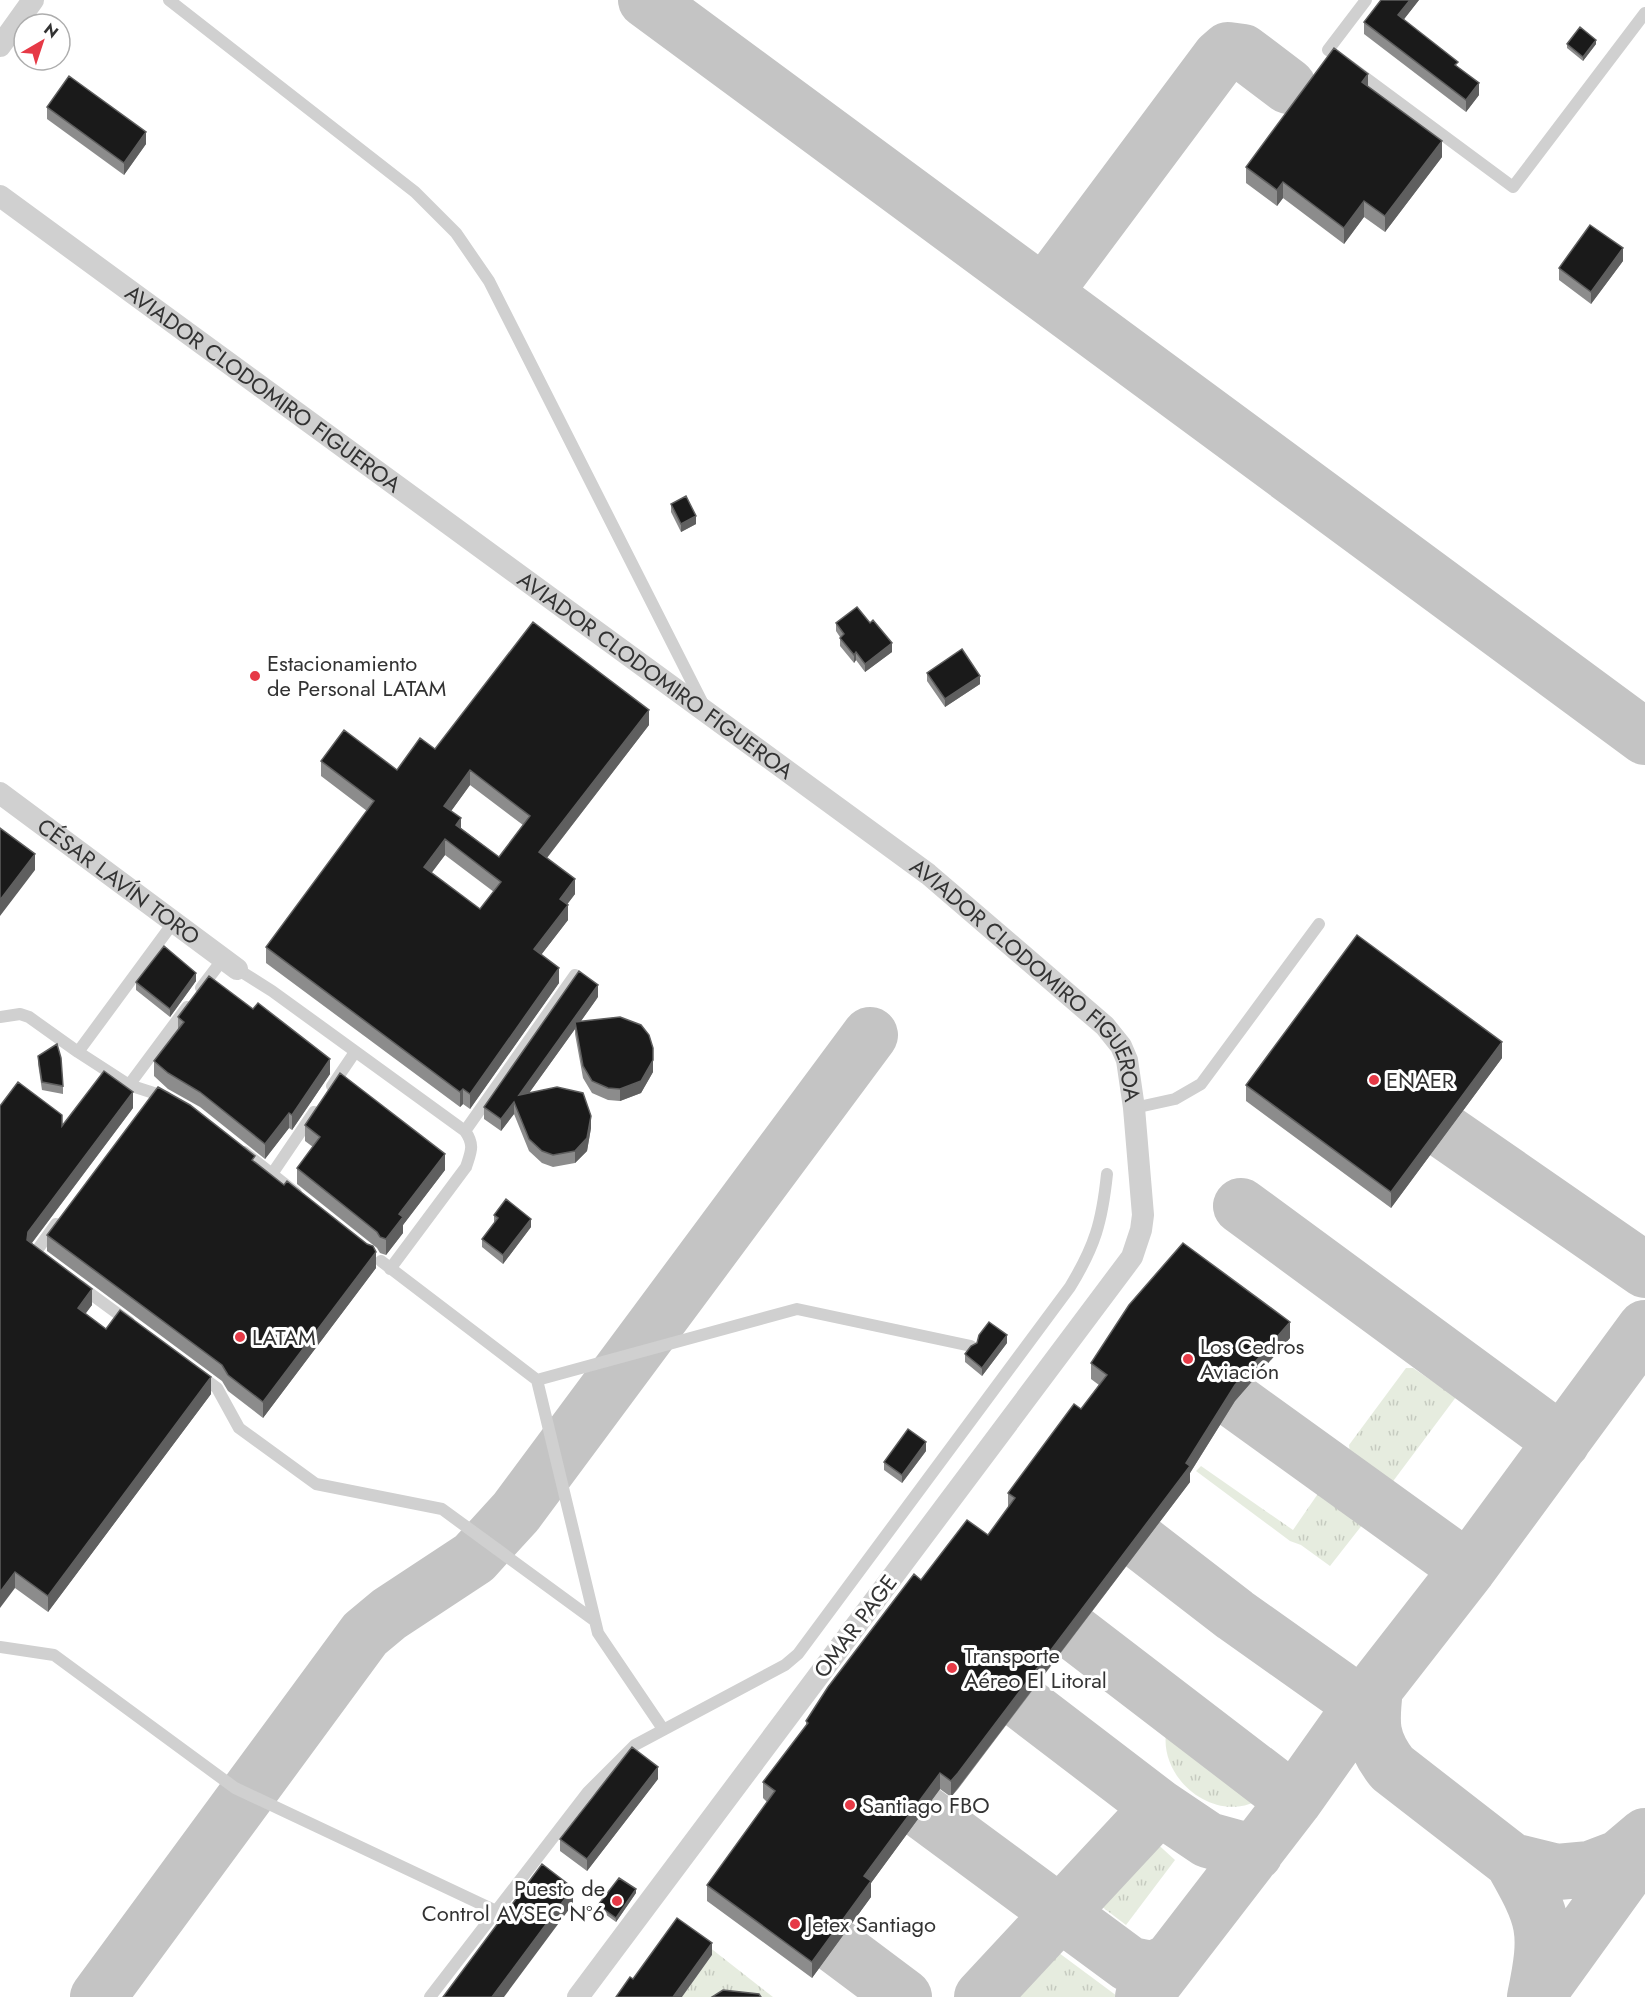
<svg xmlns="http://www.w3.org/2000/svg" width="1645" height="1997" font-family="Jost,sans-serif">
<defs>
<pattern id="grass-tufts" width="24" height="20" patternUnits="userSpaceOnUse" patternTransform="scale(1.5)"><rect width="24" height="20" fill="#e6ecdf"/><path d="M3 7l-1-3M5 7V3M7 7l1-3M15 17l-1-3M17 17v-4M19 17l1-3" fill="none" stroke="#c6cbc0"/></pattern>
</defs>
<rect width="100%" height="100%" fill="#fff"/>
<path fill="url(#grass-tufts)" d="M1406,1368H1413L1456,1397L1391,1484L1350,1454L1349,1445Z
M1201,1466L1293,1530L1326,1482L1370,1515L1330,1566L1301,1545L1290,1541L1196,1471Z
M1166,1733L1257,1801C1213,1823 1160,1779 1166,1733Z
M1152,1839L1175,1860L1126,1925L1097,1903Z
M681,1925L773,1997H682L712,1955Z
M1055,1950L1117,1996L1116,1997H1009Z"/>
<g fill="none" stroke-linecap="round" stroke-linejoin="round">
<path stroke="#c4c4c4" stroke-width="56" d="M646,0L1645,737
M1044,293L1220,57L1228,50L1243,52L1288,86
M1447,1133L1645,1270
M1241,1206L1562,1442
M1235,1401L1468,1569
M1143,1544L1235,1615L1362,1705
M1076,1634L1294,1801
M1375,1689C1371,1723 1370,1740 1392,1768L1512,1861L1557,1872L1590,1869L1619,1858L1645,1836
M1023,1703L1159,1807L1208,1840L1255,1853
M923,1812L1129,1964C1144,1968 1154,1971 1168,1962
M1512,1861C1545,1919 1549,1930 1535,1997
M836,1946L904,1997
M98,1997L365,1634L389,1614L474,1558L516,1512L870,1035
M982,1997L1159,1807
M1143,1997L1294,1801L1362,1705L1468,1569L1645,1328
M1536,1997L1645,1846"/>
<path stroke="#d0d0d0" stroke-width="12" d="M169,0L415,192L456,233L489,281L703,704
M1366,0L1328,50L1513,187L1645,13
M237,969L272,991L465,1131L575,975
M201,988L223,959
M0,1017L20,1014L29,1017L78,1052L173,923
M78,1052L129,1085L166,1097
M129,1085L187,1007
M332,1086L355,1052
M1134,1108L1175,1099L1201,1084L1319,924
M244,1152L296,1193
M272,1174L314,1112
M42,1258L35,1253L56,1224
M381,1261L537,1380L598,1633L663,1729
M390,1269L466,1167C471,1152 475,1145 465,1131
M80,1286L129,1322
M198,1374L217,1388L239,1428L316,1484L442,1509L595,1621
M537,1380L797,1309L971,1346
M0,1647L54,1655L235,1788L496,1911
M430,1997L588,1792L635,1745L785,1665L798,1654L1070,1287C1095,1246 1102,1222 1107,1174"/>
<g stroke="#d0d0d0" stroke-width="22">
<path d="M0,46L33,0"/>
<path id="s1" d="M0,196L928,874L1105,1026L1121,1046L1127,1060L1134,1108L1143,1215L1141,1230L1132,1257L578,1997"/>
<path id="s2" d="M0,793L237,969"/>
</g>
</g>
<path fill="#8c8c8c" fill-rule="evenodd" d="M1381,0H1419L1403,20L1458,67L1479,95L1466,112L1364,34V22Z
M1567,44H1596L1583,61L1567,48Z
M1368,86L1442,157L1385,232L1364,217L1344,244L1283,198L1277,206L1246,183V167Z
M47,107L146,144L124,175L47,119Z
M1623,261L1591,304L1559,280V268Z
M671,504L696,524L681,532L671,512Z
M836,623L892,652L865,672L856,660L854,663L840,646V637L836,631Z
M927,673L980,684L945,707L927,681Z
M649,725L547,858L575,894L567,904L568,920L541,955L559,983L470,1109L463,1104L460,1107L266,963V947L367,811L321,776V761L397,770L435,749ZM470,785L523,825L499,857L461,828L451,811ZM445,855L494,892L480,909L431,873Z
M196,981L170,1017L136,990V982Z
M598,997L581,1021L653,1072L641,1093L620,1101L608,1100L592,1093L583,1078L575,1034V1029L529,1093L591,1128L587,1151L575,1163L553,1167L542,1163L529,1151L514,1114L501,1131L484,1119V1107Z
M178,1017L330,1074L292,1130L289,1128L265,1159L200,1107L168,1089L154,1076V1061L178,1030Z
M38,1056L63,1086V1094L42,1090L38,1064Z
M1502,1058L1391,1208L1246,1101V1085Z
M0,1106L62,1126L133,1108L32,1243L92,1305L85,1313L106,1329L211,1394L48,1612L15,1588Z
M305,1125L445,1170L403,1225V1233L386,1255L380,1253L377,1248L297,1184V1168L313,1147L305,1141Z
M255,1163L376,1268L263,1418L228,1391L222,1381L47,1251V1235Z
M494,1215L531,1227L503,1264L482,1247V1239L494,1223Z
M1290,1338L1235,1401L1190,1473V1482L958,1789L951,1797L940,1789L871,1883V1897L812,1978L707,1901V1885L767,1802L763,1798V1782L806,1727V1721L921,1580L988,1535L1008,1508V1493L1081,1409L1099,1385L1091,1379V1363Z
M1007,1343L982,1376L965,1362V1354Z
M926,1451L902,1483L884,1470V1462Z
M658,1779L587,1871L560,1851V1839Z
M636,1893L616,1922L598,1909V1905Z"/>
<path fill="#5f5f5f" d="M1410,0H1419L1398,27V15Z
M1596,40V44L1583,61V57Z
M1368,74V90L1362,82Z
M1479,83V95L1466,112V100Z
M146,132V144L124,175V163Z
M1442,141V157L1385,232V216Z
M1283,182V198L1277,206V190Z
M1364,201V217L1344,244V228Z
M1623,248V261L1591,304V292Z
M696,516V524L681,532V524Z
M892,643V652L865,672V664Z
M856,652V660L854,663V655Z
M980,676V684L945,707V699Z
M649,710V725L539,868V852Z
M470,770V785L444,821V806Z
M461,818V834L456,825Z
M445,839V855L424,883V867Z
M35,854V870L0,916V900Z
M575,879V894L560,914V899Z
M568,905V920L534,964V949Z
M559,968V983L470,1109V1094Z
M196,973V981L170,1017V1009Z
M598,985V997L576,1028L575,1022V1029L519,1107V1095Z
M1502,1042V1058L1391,1208V1192Z
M330,1059V1074L292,1130V1115Z
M653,1060V1072L641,1093L620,1101V1089Z
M463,1089V1104L460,1107V1092Z
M133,1092V1108L28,1248L27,1240L28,1232Z
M514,1102V1114L501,1131V1119Z
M289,1113V1128L265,1159V1144Z
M591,1116V1128L587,1151L575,1163V1151Z
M445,1154V1170L403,1225V1233L386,1255V1239L399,1214Z
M531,1219V1227L503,1264V1255Z
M376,1252V1268L263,1418V1402Z
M92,1289V1305L78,1324V1308Z
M1290,1322V1338L1235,1401L1190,1473V1482L951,1797V1781L1235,1385Z
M1007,1335V1343L982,1376V1368Z
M211,1377V1394L48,1612V1596Z
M926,1442V1451L902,1483V1475Z
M15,1572V1588L0,1608V1592Z
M658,1767V1779L587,1871V1859Z
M940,1773V1789L871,1883V1897L812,1978V1962L864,1876Z
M573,1888V1904L504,1997H492Z
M636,1889V1893L616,1922V1918Z
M712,1943V1955L682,1997H673Z"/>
<path fill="#1a1a1a" stroke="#5f5f5f" stroke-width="1.5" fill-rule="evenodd" d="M1381,0H1410L1398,15L1458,62L1455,65L1479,83L1466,100L1364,22Z
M1580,27L1596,40L1583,57L1567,44Z
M1334,48L1368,74L1362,82L1442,141L1385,216L1364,201L1344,228L1283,182L1277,190L1246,167Z
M69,76L146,132L124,163L47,107Z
M1590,225L1623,248L1591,292L1559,268Z
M686,496L696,516L681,524L671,504Z
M857,607L870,623L873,620L892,643L865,664L856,652L854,655L840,638L844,634L836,623Z
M533,622L649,710L539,852L575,879L560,899L568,905L534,949L559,968L470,1094L463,1089L460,1092L266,947L374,801L321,761L344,730L397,770L420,738L435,749ZM470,770L530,816L499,857L456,825L461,818L444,806ZM445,839L501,882L480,909L424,867Z
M962,649L980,676L945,699L927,673Z
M0,828L35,854L0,900Z
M1357,935L1502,1042L1391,1192L1246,1085Z
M164,946L196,973L170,1009L136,982Z
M579,971L598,985L519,1095L557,1087L583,1093L591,1116L587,1138L575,1151L553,1155L542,1151L529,1139L514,1102L501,1119L484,1107Z
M209,976L253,1009L258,1003L330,1059L292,1115L289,1113L265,1144L200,1092L168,1073L154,1061L184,1022L178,1017Z
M620,1017L641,1025L649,1035L653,1048V1060L641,1081L620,1089L608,1088L592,1081L583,1066L575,1022Z
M57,1044L61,1058L63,1086L42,1082L38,1056Z
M104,1071L133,1092L28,1232L27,1240L92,1289L78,1308L106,1329L120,1310L211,1377L48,1596L15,1572L0,1592V1106L18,1082L62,1115V1126Z
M340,1073L445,1154L399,1214L403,1217L386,1239L380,1237L377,1232L297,1168L320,1137L305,1125Z
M158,1087L190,1105L255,1156L252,1160L284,1185L287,1181L367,1244L373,1246L376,1252L263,1402L228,1375L222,1365L47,1235Z
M506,1199L531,1219L503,1255L482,1239L498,1218L494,1215Z
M1183,1243L1290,1322L1235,1385L1186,1463L1190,1466L958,1773L951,1781L940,1773L864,1876L871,1881L812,1962L707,1885L775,1791L763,1782L808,1723L806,1721L828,1687L914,1574L921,1580L967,1520L988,1535L1015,1498L1008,1493L1074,1404L1081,1409L1107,1375L1091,1363L1129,1305Z
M989,1322L1007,1335L982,1368L965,1354L971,1346L977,1343L979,1335Z
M908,1429L926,1442L902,1475L884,1462Z
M632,1747L658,1767L587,1859L560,1839Z
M542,1864L573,1888L492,1997H443Z
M619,1878L636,1889L616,1918L598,1905Z
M677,1918L712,1943L673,1997H616L630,1977L633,1979Z
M723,1990L759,1994L761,1997H712Z"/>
<g fill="#e63946" stroke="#fff" stroke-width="2">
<circle cx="255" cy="676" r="6"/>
<circle cx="1374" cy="1080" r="6"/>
<circle cx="240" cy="1337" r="6"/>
<circle cx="1188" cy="1359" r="6"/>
<circle cx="952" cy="1668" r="6"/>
<circle cx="850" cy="1805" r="6"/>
<circle cx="617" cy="1901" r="6"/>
<circle cx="795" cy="1924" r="6"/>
</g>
<g text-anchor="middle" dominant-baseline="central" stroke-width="6" stroke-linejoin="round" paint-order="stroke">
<g font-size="22" fill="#333" stroke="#fff">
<text stroke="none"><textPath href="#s1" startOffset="326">AVIADOR CLODOMIRO FIGUEROA</textPath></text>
<text stroke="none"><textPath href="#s1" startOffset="812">AVIADOR CLODOMIRO FIGUEROA</textPath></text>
<text stroke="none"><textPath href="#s2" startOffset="148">CÉSAR LAVÍN TORO</textPath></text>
<text stroke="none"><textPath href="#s1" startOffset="1298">AVIADOR CLODOMIRO FIGUEROA</textPath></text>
<text transform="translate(855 1626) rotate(-53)">OMAR PAGE</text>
</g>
<g font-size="22" fill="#333" stroke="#fff" text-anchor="start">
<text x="267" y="663">Estacionamiento<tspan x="267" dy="25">de Personal LATAM</tspan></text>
<text x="1386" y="1080">ENAER</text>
<text x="252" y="1337">LATAM</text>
<text x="1200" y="1346">Los Cedros<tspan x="1200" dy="25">Aviación</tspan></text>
<text x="964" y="1655">Transporte<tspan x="964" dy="25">Aéreo El Litoral</tspan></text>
<text x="862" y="1805">Santiago FBO</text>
<text x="605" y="1888" text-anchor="end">Puesto de<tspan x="605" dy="25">Control AVSEC Nº6</tspan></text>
<text x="807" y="1924">Jetex Santiago</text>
</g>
</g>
<g transform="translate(42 42) rotate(39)"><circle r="28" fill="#ffffff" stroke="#adadad" stroke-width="1.5"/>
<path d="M0-4.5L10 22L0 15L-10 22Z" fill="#e63946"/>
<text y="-9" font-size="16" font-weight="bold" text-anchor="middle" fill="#333333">N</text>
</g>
</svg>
